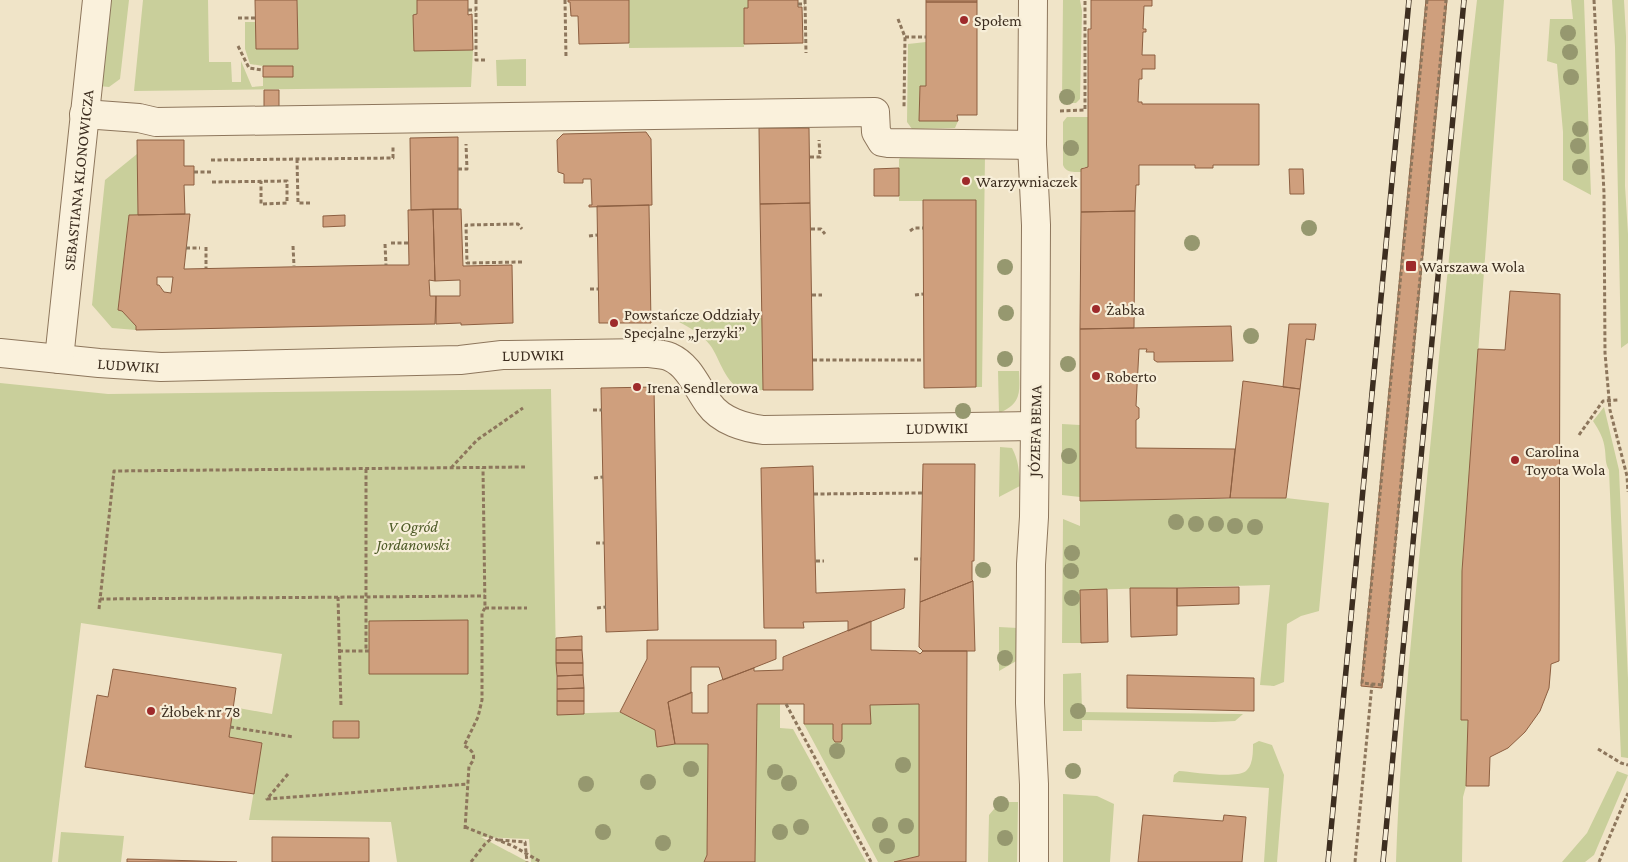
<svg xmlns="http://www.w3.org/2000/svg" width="1628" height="862" font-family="'Crimson Pro',serif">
<rect width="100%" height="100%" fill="#f0e4c8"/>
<path fill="#c9cf9b" d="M109,0H129L120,79L109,87L99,86Z
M143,0H208L209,62H231L232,82H241V61L252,87L263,86V77H293V66H263L250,64L245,49V22H256V49H298L297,0H417V14L413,15L414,51L473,50L471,87L134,91Z
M629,0H748V8L744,9V47L629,48Z
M1063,0H1080L1082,11L1080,99L1076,103H1064L1062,99Z
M1477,0H1504L1462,571L1468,720L1466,786L1463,797L1462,862H1396C1400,737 1414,613 1426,489C1442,326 1458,163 1477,0Z
M1571,0H1584L1591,195L1563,180V132L1557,64L1547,61L1550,19H1573Z
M1612,0H1624L1626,36L1625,186L1628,234V343L1621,348L1615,47Z
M926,42V86H920L919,121H958L955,128L912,129L907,122L908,44Z
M526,59V86H497L496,60Z
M1067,117H1088V167H1084L1081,172C1074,172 1066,173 1063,165V122Z
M137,154L138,215H129L118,310L122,311L136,326V330L112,328L92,305L105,180Z
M905,155H985L982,387H976V201H899V159Z
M762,318L763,390C757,390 750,392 744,390C725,385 720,358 710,345C701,333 687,326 675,320Z
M998,371H1019C1020,393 1021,404 999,413Z
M0,383L108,394L551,389L557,714L620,712L655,730L657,747L675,744H708L707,855L704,862H531L529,839L481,837L528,862H397L391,822L249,820L262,743L229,737L233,707L272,714L282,654L81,623L52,862H0Z
M1604,407L1619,470L1628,679V758L1621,757L1609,470C1605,463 1606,458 1605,450C1604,439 1599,430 1593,421Z
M1062,424L1080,425V497L1062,495Z
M1000,447L1012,448C1019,461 1019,472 1020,486L999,497Z
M1286,498L1329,503L1319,611L1301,616L1287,624L1284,682L1274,686L1260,685L1270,585L1081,590V643H1062L1063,519L1080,526V501Z
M999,627L1018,628V660L999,671Z
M1081,673L1082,712L1243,714L1235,721L1214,722L1082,720V731H1063V674Z
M757,704H780V728L793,729L866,862H755Z
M919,704V856L894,862H878L804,724H833V739L835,742H840L842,739V724H871L870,705Z
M1259,741L1272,745L1284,775L1277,862H1264L1269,788L1173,782L1174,775L1179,771C1193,772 1236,779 1246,771C1253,765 1253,753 1253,744Z
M1617,771L1628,775L1594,855L1585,862H1562L1587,833Z
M1063,794L1097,796L1114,804L1110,862H1063Z
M1000,802H1018L1017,862H988L989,815Z
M61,832L124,836L121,862H58Z"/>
<path fill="#cf9f7d" stroke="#8d5f41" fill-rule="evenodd" d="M255,0H297L298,49H256Z
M417,0H468V15L472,14L473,50L414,51L413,15L417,14Z
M568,0H629V43L579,44L578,16H571L570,2H568Z
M748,0H798V7H802L803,43L744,44V8H748Z
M926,0H977V2H926Z
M1091,0H1152V6H1144L1143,29H1146V32H1143L1142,55H1155V69H1142V79H1139L1138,102H1142V104H1259V165H1213V168H1195V165H1139V185H1136L1135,211L1081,212V169L1088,167V29H1091Z
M1426,0H1447L1382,688L1361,686Z
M926,2H977V115H957L958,121H919L920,86H926Z
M263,66H293V77H263Z
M264,90H279V110H264Z
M759,128H809L810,203L760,204Z
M646,132L651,139L652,205L589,207V205H592L591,179H583V183H564V174L558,172L557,140L563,134Z
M458,137V209L411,210L410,138Z
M137,140H184V166H194V185H184L185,214L138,215Z
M899,168V196H874V169Z
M1289,169H1303L1304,194H1290Z
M923,200H976V387L924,388Z
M810,203L813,390H763L760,204Z
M649,205L651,323H599L597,206Z
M433,209L435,281L429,280L430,296H436L435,324L136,330V326L122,311L118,310L129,215L190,214L184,269L386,265H409L408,210ZM157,277H173L171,293L164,292L159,285H157Z
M433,209H461L463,266L512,265L513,323L461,325V323L436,324V296H460V280L435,281Z
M1135,211L1134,328L1080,329L1081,212Z
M345,215V226L323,227V216Z
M1510,291L1560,294L1559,661L1551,664L1549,688L1540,711L1525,732L1508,748L1490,757L1489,786H1466L1468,720H1461L1462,571L1478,349L1505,350Z
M1289,324H1316L1314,340L1306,339L1300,389L1283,387Z
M1231,326L1233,361L1157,362L1154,360V352H1146L1147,349H1139L1136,406L1139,408V418L1136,420V448L1235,449L1230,498L1080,501V329Z
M1243,381L1300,389L1286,498H1230Z
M654,387L658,630L606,632L601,388Z
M923,464H975L974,561H972V580L973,581L920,602Z
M813,466L816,593L905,589L904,608L848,631V621L803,622L804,628H764L761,468Z
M973,581L975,651H923L919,647L920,602Z
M1239,587V604L1177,606V588Z
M1130,588H1177V635L1131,637Z
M1107,589L1108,642L1081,643L1080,590Z
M468,620V674H369V621Z
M871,621V650L916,651L920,654L923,651H967L966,862H894L919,856V704L870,705L871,724H842V739L841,742H835L833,739V724H804V704H757L755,862H704L707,855L708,744H675L668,702L692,692V713H708V685L754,668V671L783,670V657Z
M582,636V650H556V638Z
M647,640H776V659L723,680L719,667H691V693L668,702L675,744L657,747L655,730L620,712L647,659Z
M556,650H582L583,663H556Z
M556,663H583V675L557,676Z
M113,669L236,688L229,737L262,743L254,794L85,767L97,695L108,697Z
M583,675L584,688L557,689V676Z
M1127,675L1254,678V711L1127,708Z
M584,688V701H557V689Z
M557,701H584V714L557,715Z
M333,721H359V738H333Z
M1143,815L1223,821L1224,815L1246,817L1242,862H1138Z
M272,837L369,838V862H272Z
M127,859L237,862H127Z"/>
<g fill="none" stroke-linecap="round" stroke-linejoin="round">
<g stroke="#8d765c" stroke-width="30">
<g id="minor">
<path d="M1033,0L1032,145L1036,225L1035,426L1034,517L1031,564L1030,703L1034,784V862"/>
<path d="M84,114L139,118L156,122L875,112L876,132L882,142L888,143L1032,145"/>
<path id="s1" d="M0,353L99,363L161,367L460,360L502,355L647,353C654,354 663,354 670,357C690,366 697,388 709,404C721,421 745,428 764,430L1035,426"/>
<path id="s2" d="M59,359L97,0"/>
</g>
</g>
<path stroke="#8d765c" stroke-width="3" stroke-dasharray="4 2.5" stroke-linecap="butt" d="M476,0V60H486
M565,0L566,58
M805,0L806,53
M1427,0L1362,683L1382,685L1446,0
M1594,0L1604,193L1605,353L1610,410L1627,476L1628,492
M798,4H805
M468,10H476
M238,18H255
M898,19L905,37L904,107
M905,37H926
M238,46L249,68L262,70
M1060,111L1085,110V0
M810,157H820L819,140
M297,159L298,203H311
M211,160L393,158V146
M458,169H467L466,144
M194,172H211
M212,182L287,181V203L261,204V181
M811,229H821L825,234
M910,231L914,228H923
M589,236L597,235
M391,243H409
M385,244L386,265
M293,246L294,266
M206,247V268
M186,248H200
M522,262L467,263L466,225L518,224L522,229
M590,289H598
M812,295H822
M915,295L923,294
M813,360H923
M593,410H602
M1579,435L1603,401L1618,400
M451,468L477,440L523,408
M366,469V651H369
M594,478L603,477
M814,494L922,493
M596,543H604
M914,559H921
M816,561H824
M338,597L341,707
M100,599L485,596
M485,608H527
M597,608L606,607
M99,609L114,471L525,467
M339,651H366
M786,704L871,862
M230,727L294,737
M1598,749L1621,763L1628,765
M288,774L267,799L468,784
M465,827L513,846L541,862
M465,829L469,766C477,758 474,750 464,746L478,717L482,700V613L485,608L483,468
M499,840L525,842L527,862
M471,862L485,844L491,839
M1355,862L1372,684
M1599,862L1628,793"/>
<use href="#minor" stroke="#faf1dc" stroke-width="28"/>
<g stroke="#3d2e20" stroke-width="5.5">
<path id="rail" d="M1328,862L1409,0
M1383,862L1464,0"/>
</g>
<use href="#rail" stroke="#f7eed8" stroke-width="4" stroke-dasharray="11" stroke-linecap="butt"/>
</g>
<g fill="#96986f">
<circle cx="1568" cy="33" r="8"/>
<circle cx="1570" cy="52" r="8"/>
<circle cx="1571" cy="77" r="8"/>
<circle cx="1067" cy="97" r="8"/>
<circle cx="1580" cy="129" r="8"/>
<circle cx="1578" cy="146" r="8"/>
<circle cx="1071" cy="148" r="8"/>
<circle cx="1580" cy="167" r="8"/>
<circle cx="1309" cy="228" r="8"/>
<circle cx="1192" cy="243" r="8"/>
<circle cx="1005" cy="267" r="8"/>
<circle cx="1006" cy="313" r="8"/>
<circle cx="1251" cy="336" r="8"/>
<circle cx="1005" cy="359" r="8"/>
<circle cx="1068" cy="364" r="8"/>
<circle cx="963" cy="411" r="8"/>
<circle cx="1069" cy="456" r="8"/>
<circle cx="1176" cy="522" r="8"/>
<circle cx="1196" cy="524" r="8"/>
<circle cx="1216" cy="524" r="8"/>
<circle cx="1235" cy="526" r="8"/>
<circle cx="1255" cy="527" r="8"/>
<circle cx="1072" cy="553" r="8"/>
<circle cx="983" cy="570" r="8"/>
<circle cx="1071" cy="571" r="8"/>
<circle cx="1072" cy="598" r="8"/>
<circle cx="1005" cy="658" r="8"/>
<circle cx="1078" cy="711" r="8"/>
<circle cx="837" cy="751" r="8"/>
<circle cx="903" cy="765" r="8"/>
<circle cx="691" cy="769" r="8"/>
<circle cx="1073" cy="771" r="8"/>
<circle cx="775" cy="772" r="8"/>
<circle cx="648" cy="782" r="8"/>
<circle cx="789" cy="783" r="8"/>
<circle cx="586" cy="784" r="8"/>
<circle cx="1001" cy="804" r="8"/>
<circle cx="880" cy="825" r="8"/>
<circle cx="906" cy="826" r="8"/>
<circle cx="801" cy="827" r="8"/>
<circle cx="603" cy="832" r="8"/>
<circle cx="780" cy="832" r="8"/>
<circle cx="1005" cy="838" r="8"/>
<circle cx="663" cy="843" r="8"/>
<circle cx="887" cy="846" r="8"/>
</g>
<g fill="#9e2a2b" stroke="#f7eed8" stroke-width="2">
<circle cx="964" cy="20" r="5"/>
<circle cx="966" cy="181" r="5"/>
<rect x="1405" y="260" width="12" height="12" rx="2.5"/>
<circle cx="1096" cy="309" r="5"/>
<circle cx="614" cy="323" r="5"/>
<circle cx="1096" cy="376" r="5"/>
<circle cx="637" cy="387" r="5"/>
<circle cx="1515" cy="460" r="5"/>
<circle cx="151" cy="711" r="5"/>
</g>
<g text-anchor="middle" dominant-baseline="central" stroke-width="4.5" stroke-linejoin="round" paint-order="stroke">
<g font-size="16" fill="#3d2e20" stroke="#f7eed8" text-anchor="start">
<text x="974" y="20">Społem</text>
<text x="976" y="181">Warzywniaczek</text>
<text x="1422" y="266">Warszawa Wola</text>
<text x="1106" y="309">Żabka</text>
<text x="624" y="314">Powstańcze Oddziały<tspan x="624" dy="18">Specjalne „Jerzyki”</tspan></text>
<text x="1106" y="376">Roberto</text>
<text x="647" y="387">Irena Sendlerowa</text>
<text x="1525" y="451">Carolina<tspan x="1525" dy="18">Toyota Wola</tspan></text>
<text x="161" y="711">Żłobek nr 78</text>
</g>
<g font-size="16" fill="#3d2e20" stroke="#f7eed8">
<text stroke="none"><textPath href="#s2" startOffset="180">SEBASTIANA KLONOWICZA</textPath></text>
<text stroke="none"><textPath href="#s1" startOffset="534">LUDWIKI</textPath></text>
<text stroke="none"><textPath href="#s1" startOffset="129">LUDWIKI</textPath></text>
<text stroke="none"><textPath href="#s1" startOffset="969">LUDWIKI</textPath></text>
<text transform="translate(1035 431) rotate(-89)">JÓZEFA BEMA</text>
</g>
<g font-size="16" font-style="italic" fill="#4d5a26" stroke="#f7eed8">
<text x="413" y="526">V Ogród<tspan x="413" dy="18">Jordanowski</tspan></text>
</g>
</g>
</svg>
